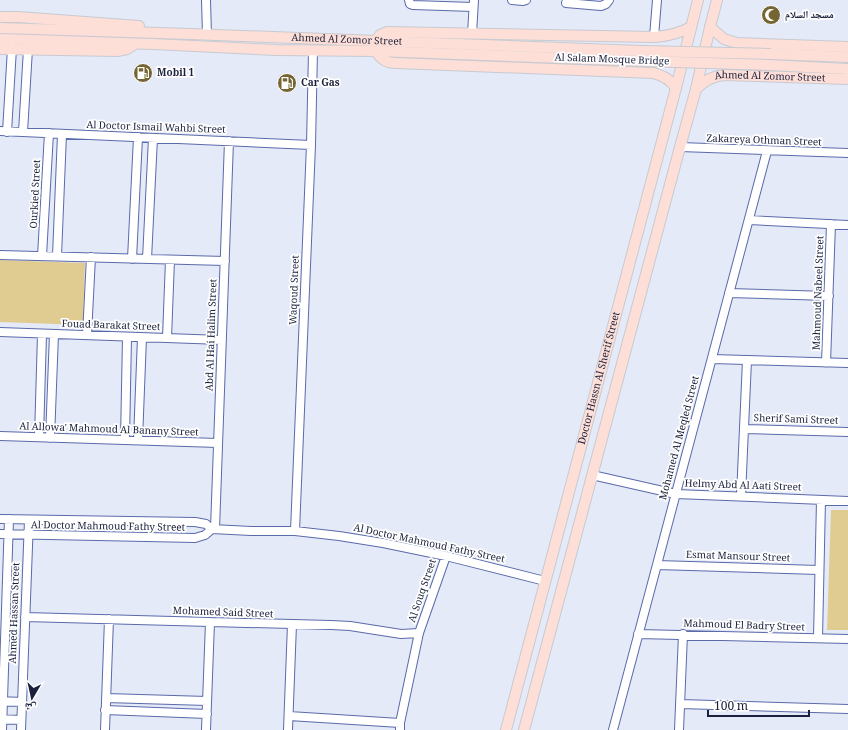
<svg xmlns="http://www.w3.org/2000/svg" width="848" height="730" font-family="Georgia,'Noto Naskh Arabic',serif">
<rect width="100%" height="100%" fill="#e5eaf9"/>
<path fill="#e0cc90" d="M0,260L85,263L83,325L0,322Z
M831,510H848V630H827Z"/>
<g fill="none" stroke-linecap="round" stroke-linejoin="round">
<g stroke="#5a6aaa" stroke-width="10">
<path id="minor" d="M206,0L207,35
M409,0L410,4L413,5L473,7
M512,0L523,1L526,0
M566,3L601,6L606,4L609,0
M472,34L474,0
M654,37L657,0
M0,131L311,145
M7,132L12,48
M23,132L28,49
M680,147L848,153
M749,220L848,225
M0,255L225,261
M42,256L49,133
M57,256L62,134
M132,259L138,137
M147,259L153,138
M729,293L829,296
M0,332L222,340
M87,335L91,257
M167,338L170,260
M712,359L848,363
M826,363L831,224
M744,429L848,432
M0,436L218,443
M39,437L42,334
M50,438L54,334
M125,440L127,337
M138,440L142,337
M592,475L676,494L848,501
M741,496L747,360
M0,519L195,522L206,524L212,529L251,531H295L339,536L383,543L446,556L545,581
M215,529L229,141
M295,531L311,145L313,50
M0,534L195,538L205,535L212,529
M657,565L819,570
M25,617L210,622L331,625L350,626L401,634L419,633
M638,634L848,639
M818,638L821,500
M106,698L207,701
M0,701L22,702
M680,704L848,709
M105,710L207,714
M289,716L400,723
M0,719L21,720
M2,730L9,519
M21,730L29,520
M105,730L109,619
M206,730L210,622
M288,730L292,624
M400,730V723L419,633L446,556
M613,730L767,151
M679,730L683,634"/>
</g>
<g stroke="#c8cad0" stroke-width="12">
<g id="major">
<path d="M0,17H18L139,26"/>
<path d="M710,27L724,39L737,43L848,47"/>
<path id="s1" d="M0,28L191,34L642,51"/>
<path d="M0,39L153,44L277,50L376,51L643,61"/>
<path d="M376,41L380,35L387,32L654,37C668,36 679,34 691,27"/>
<path d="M0,49L117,51L127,49L135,44"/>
<path d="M376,51C381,59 386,63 396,63L653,73C663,75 670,79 676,88"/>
<path d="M771,54L848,57"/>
<path d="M769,65L848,69"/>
<path id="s2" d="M696,89C704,81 712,76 724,75L848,79"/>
<path id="s3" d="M506,730L676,88L698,0"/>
<path d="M524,730L680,147L696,89L710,27L717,0"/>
</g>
</g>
<use href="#minor" stroke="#fff" stroke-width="8"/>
<use href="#major" stroke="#fddfd8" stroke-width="10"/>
<g stroke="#c8cad0" stroke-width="12" stroke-linecap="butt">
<path id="major-bridge" d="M642,51L771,54
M643,61L769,65"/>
</g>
<use href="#major-bridge" stroke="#fddfd8" stroke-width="10"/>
</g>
<defs>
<g id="mosque-disc" transform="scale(1)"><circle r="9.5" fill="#756532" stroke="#fff"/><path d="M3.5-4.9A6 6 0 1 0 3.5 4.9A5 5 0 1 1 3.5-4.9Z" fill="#fff"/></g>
<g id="fuel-disc" transform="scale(1)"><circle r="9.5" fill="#756532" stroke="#fff"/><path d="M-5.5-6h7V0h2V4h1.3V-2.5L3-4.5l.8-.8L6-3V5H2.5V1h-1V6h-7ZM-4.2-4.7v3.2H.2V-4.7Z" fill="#fff"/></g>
</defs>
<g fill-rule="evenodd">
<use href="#mosque-disc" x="771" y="15"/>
<use href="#fuel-disc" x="143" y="73"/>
<use href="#fuel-disc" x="287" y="83"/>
</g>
<g text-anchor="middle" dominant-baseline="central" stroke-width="3.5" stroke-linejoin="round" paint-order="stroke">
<g font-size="10" font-weight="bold" fill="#1b213c" stroke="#fff" text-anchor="start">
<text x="785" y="15">مسجد السلام</text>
<text x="157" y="73">Mobil 1</text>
<text x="301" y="83">Car Gas</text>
</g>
<g font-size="10" fill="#1b213c" stroke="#fff">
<text stroke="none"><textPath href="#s1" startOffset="347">Ahmed Al Zomor Street</textPath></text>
<text transform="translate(612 60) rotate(2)">Al Salam Mosque Bridge</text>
<text stroke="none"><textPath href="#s2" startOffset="78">Ahmed Al Zomor Street</textPath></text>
<text transform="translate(156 128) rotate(2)">Al Doctor Ismail Wahbi Street</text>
<text transform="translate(764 141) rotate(2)">Zakareya Othman Street</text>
<text transform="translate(36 194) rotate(-87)">Ourkied Street</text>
<text transform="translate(295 290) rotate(-88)">Waqoud Street</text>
<text transform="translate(819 293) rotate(-88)">Mahmoud Nabeel Street</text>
<text transform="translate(111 326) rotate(2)">Fouad Barakat Street</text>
<text transform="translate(212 335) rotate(-88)">Abd Al Hai Halim Street</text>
<text stroke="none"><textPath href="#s3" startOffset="364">Doctor Hassn Al Sherif Street</textPath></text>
<text transform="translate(796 420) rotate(2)">Sherif Sami Street</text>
<text transform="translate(109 430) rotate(2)">Al Allowa' Mahmoud Al Banany Street</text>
<text transform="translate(680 438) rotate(-75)">Mohamed Al Meqled Street</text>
<text transform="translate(743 486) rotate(2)">Helmy Abd Al Aati Street</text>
<text transform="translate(108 527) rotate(1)">Al Doctor Mahmoud Fathy Street</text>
<text transform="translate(429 544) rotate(12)">Al Doctor Mahmoud Fathy Street</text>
<text transform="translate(738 557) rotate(2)">Esmat Mansour Street</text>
<text transform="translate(423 591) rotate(-71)">Al Souq Street</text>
<text transform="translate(15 613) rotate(-88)">Ahmed Hassan Street</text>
<text transform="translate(223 613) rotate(2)">Mohamed Said Street</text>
<text transform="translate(744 626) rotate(2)">Mahmoud El Badry Street</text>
</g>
</g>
<g transform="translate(32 698) rotate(189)" stroke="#ffffff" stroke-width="3" paint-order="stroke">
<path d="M0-3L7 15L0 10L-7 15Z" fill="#1b213c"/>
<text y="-6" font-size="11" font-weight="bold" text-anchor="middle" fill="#1b213c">ش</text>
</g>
<path d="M708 710v6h101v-6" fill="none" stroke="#1b213c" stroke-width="2"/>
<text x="714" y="710" font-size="12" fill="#1b213c" stroke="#ffffff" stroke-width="3" paint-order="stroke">100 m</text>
</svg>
